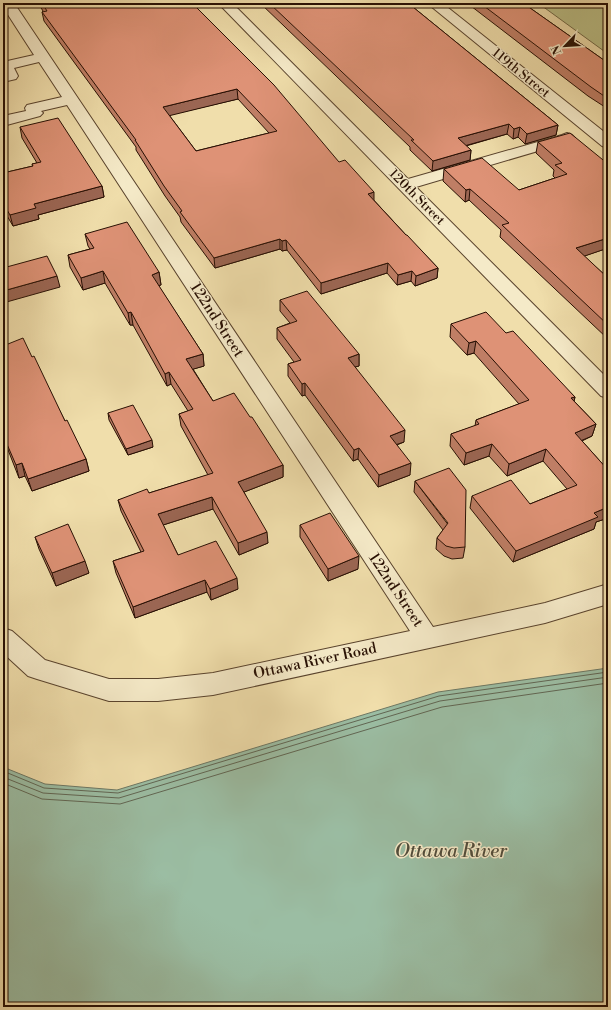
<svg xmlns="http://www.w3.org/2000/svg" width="611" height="1010" font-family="'Libre Bodoni',serif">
<rect width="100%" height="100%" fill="#f0deab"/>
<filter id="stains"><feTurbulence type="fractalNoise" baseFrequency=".005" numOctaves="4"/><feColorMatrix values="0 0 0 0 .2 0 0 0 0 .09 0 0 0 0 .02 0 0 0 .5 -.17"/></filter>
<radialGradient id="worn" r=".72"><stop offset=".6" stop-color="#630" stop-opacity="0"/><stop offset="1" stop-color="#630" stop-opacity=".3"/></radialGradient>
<path fill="#bcc087" stroke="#726845" d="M538,3H608V54Z"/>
<path fill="#9bbda3" stroke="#6d7763" d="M608,668V1007H3V767L45,784L117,790L438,692Z"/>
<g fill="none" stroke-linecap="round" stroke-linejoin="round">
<path stroke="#616653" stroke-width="1" d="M3,771L44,788L118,793L439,696L608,672
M3,777L43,793L119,798L440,701L608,677
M3,783L42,799L120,804L442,707L608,683"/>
<g stroke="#59432d" stroke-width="2">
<path id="minor" d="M3,3H14L433,627L545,603L608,584V604L545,623L213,695L158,701H109L37,679L28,676L3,653V628L12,631L45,660L109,679H158L213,673L410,631L67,105L41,111L43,113L40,116L3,126V116L26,111L25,108L27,105L62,97L39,62L14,68L18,76L16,79L3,82V62L34,55L3,7Z
M218,3H232L408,179L562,135L567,133L572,135L575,138L572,141L416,187L608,379V398L601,396Z
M427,3H442L608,135V148L602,146Z"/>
</g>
<use href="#minor" fill="#f5eac8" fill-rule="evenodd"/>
</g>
<path fill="#bf7e65" stroke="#270f03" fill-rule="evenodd" d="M38,3H192L406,235L438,268L437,278L415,286L411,281L397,285L387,273L321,294L287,250L282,251L280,249L215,268L181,222L180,217L165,196L136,150V147L44,21L42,12L43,11ZM238,99L269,133L196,151L169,115Z
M260,3H408L558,125L556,135L525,144L518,137L513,139L507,134L466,146L471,150L470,160L432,171L410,150V147Z
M467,3H523L608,63V106L605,107L588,96Z
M20,127L102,186L104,197L38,215L39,219L13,226L3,209V173L33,166L32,164L37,163L22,138Z
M538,142L608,164V248L584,256L608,278V339L500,237L501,230L469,200L465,202L443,181L444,169L519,190L555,178L553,176L554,170L536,153Z
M85,234L159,272L161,285H158L203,354L204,366L193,369L213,401L283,465V477L244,492L268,543L239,555L213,509L163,525L178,555L238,589L211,600L207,592L135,618L116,573L113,561L141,552L121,511L118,500L149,493L208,475L181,426L179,414L188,411L171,384L167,386L133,325H130L105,283L83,290L70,267L68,255L90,249L88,246Z
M280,300L359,354V366L355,367L404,442L397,445L410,475L378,487L358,459L353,461L305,395L302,396L288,376V364L294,362L277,339V328L290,323L280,311Z
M451,324L506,333L575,397L574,401L596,424L592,436L582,441L608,470V518L596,522L594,529L513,562L470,508L472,496L530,504L567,489L543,461L507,476L489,456L464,465L450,446L451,434L475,426L476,420L519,404L474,353L467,355L450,337Z
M3,346L32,357L65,421L86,459L89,471L32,491L25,476L19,478L3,437Z
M108,413L153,447L128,455L109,420Z
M415,481L465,547L463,558L452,559L444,556L436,549L437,538L443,530L414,492Z
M300,525L358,569L328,581L300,537Z
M35,537L89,573L56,586L39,549Z"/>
<path fill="#9b6653" stroke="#270f03" d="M237,89L238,99L164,117L163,107Z
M607,98H608V106L605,107Z
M509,124L507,134L457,148L458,138Z
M558,125L556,135L525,144L527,134Z
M520,127L518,137L513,139L514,129Z
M471,150L470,160L432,171L433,161Z
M102,186L104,197L38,215L39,219L13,226L10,215L34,204Z
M470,189L469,200L465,202L466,190Z
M374,192V202L368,194Z
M608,238V248L573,260L576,248Z
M280,239V249L215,268L214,258Z
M286,240L287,250L282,251V241Z
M388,263L387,273L321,294V283Z
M438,268L437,278L415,286L416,276Z
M103,271L105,283L83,290L81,278Z
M412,271L411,281L397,285L398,275Z
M159,272L161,285L153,287L152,275Z
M57,276L60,287L3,303V291Z
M608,279V284L606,291L603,281Z
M131,312L133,325H130L128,313Z
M476,341L474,353L467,355L469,343Z
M203,354L204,366L187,371L186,359Z
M359,354V366L347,369L348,358Z
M169,372L171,384L167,386L165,374Z
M305,383V395L302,396V384Z
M575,397L572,409L571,398Z
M596,424L592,436L571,445L575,433Z
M405,430L404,442L389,447L390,436Z
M152,440L153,447L128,455L126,449Z
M492,444L489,456L464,465L466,453Z
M359,448L358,459L353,461L354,450Z
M546,449L543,461L507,476L509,464Z
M86,459L89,471L32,491L28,479Z
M22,463L25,476L19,478L16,465Z
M411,463L410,475L378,487L379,475Z
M283,465V477L239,494L238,482Z
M212,497L213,509L160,526L158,514Z
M608,507V518L596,522L594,529L513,562L516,551L594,513Z
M267,532L268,543L239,555L238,543Z
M359,556L358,569L328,581V569Z
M85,561L89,573L56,586L52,573Z
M237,578L238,589L211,600L210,589Z
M205,580L207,592L135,618L133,607Z"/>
<path fill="#de9276" stroke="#270f03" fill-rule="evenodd" d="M42,3H192L274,85L339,162L345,160L374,192L368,194L406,235H407L438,268L416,276L412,271L398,275L388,263L321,283L286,240L282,241L280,239L214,258L180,212L182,211L164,186L135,140H136L42,12L47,11ZM237,89L277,131L196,151L163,107Z
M269,3H408L558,125L527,134L520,127L514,129L509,124L458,138L471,150L433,161L411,140H414Z
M480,3H523L608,63V98H607L591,87Z
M58,118L102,186L34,204L36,208L10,215L3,203V173L33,166L32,164L41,162L20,127Z
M570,133L608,164V238L576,248L608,278V279L603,281L608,286V325L502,225L509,223L470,189L466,190L444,169L482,158L519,190L567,174L555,165L562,163L538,142Z
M127,222L159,272L152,275L203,354L186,359L213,401L234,393L250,417H252L283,465L238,482L267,532L238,543L212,497L158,514L178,555L216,541L237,578L210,589L205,580L133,607L113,561L144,551L118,500L147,489L149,493L213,473L179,414L193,409L169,372L165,374L131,312L128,313L103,271L81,278L68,255L94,248L85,234Z
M47,256L57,276L3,291V268Z
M307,291L359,354L348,358L405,430L390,436L411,463L379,475L359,448L354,450L305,383L302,384L288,364L301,360L277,328L297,321L280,300Z
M486,312L506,333L513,331L575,397L571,398L596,424L575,433L608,470V507L594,513L598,517L516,551L472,496L511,480L530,504L577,485L546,449L509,464L492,444L466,453L451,434L479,424L476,420L529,400L476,341L469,343L451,324Z
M23,338L32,357L34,356L65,421L67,420L86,459L28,479L22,463L16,465L3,435V346Z
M133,405L152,440L126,449L108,413Z
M449,468L466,490L465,547L454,548L446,546L437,538L448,523L415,481Z
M330,513L359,556L328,569L300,525Z
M68,524L85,561L52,573L35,537Z"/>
<g text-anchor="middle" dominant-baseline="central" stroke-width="3" stroke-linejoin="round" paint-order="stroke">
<g font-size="13" fill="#270f03" stroke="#f5eac8">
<text transform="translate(521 73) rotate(39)">119th Street</text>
<text transform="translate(417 197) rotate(45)">120th Street</text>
</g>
<g font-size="15" fill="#270f03" stroke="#f5eac8">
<text transform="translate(217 320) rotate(57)">122nd Street</text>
<text transform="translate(396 590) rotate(56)">122nd Street</text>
<text transform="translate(315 661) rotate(-12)">Ottawa River Road</text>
</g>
<g font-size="19" font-style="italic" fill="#504c3b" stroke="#f5eac8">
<text x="451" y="851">Ottawa River</text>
</g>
</g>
<rect width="611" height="1010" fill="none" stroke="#f0deab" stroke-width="16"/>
<rect x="4" y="4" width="603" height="1002" fill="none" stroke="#270f03" stroke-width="2"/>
<rect x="8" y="8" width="595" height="994" fill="none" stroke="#270f03"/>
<g transform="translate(565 46) rotate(245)" stroke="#f5eac8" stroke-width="3" paint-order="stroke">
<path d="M0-3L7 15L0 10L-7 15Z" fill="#270f03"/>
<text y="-6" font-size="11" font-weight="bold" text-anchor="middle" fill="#270f03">N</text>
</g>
<rect width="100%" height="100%" filter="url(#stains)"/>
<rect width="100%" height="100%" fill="url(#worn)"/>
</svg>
